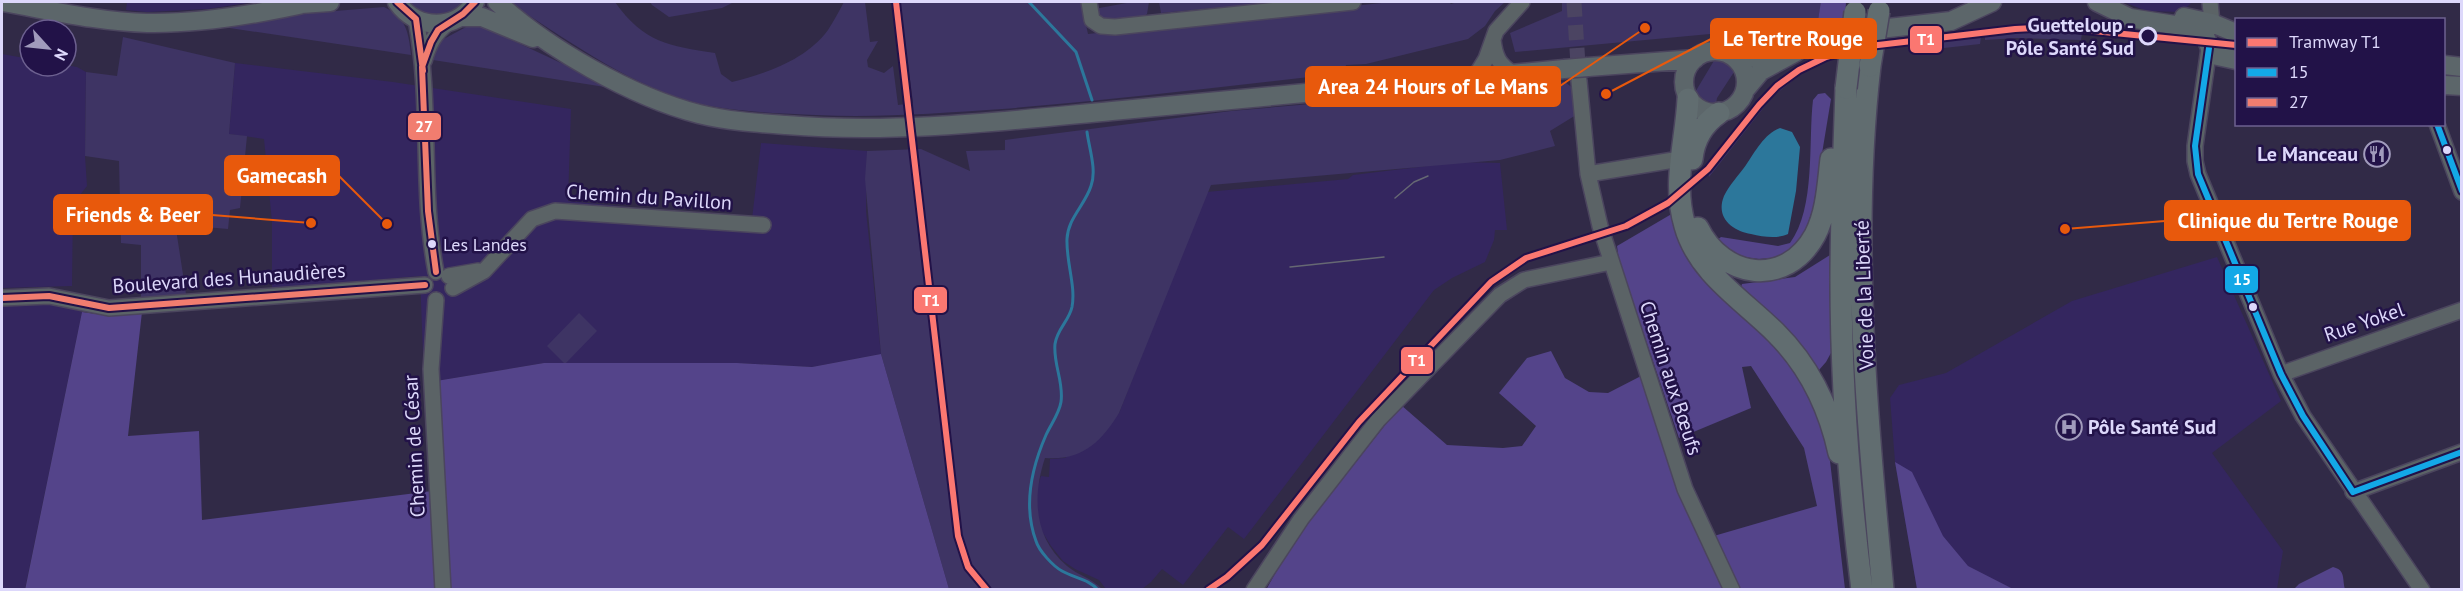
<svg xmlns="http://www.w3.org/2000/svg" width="2463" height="591" font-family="'PT Sans',sans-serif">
<rect width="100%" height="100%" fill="#312a47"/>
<path fill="#34265f" d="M127,2H254L208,9L147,12L126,10Z
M2124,2H2192L2182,12L2146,11Z
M2,54L30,59V66L66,65L77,67L86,72L85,156L87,186L73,204L72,286L2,288Z
M235,63L393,82L571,109L568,201L752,219L761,143L867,151L866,211L881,354L812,367L737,363H544L436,381L424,380L420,276L272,289V222L264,139L229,134Z
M1460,162L1500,163L1507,230H1495L1494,240L1485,262L1452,278L1434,290L1244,539L1228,527L1183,585L1162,569L1151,582L1142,589H1106L1099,580L1075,569L1063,561L1051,546L1038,525L1035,496L1041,476L1049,477L1050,459L1065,458L1119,413L1206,192L1348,179L1353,175Z
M2217,257L2281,401L2212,453L2283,551L2277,589H1917L1895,462L1890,398L1899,385L1946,373L2072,301Z
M44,303L61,304L82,312L25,589L2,590V306Z"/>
<path fill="#3e3464" d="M409,2H464C449,18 425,19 409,2Z
M508,2H615C644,43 669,46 715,53L721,74L732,82C767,73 806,60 828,30C834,21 839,11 844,2H865L870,42L878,41L867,60L868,67L884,73L893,66L898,105L913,103L900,2H1081L1088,34L1391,2H1449L1451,4L1457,2H1505L1495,11L1485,26L1468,39L1366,64L1346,65L1344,73C1230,86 1116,100 1002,109C940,113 878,118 816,115C776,113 725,112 686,100C621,80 565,38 508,2Z
M650,2H734L722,8L669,17L652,5Z
M1132,2H1149L1147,14L1141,18L1105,22L1098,17L1094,9Z
M1159,2H1278L1161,13Z
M1575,2H1846L1820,10L1817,24L1515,52L1510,33L1562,11V3Z
M384,7C406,17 409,33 411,55L223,27L298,14Z
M2036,26L2083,27L2081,40L2016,38L1985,40V30Z
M466,27H484L576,70L605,87L433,60L440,41Z
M1982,30L1980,44L1917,51L1933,36Z
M123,37L235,63L229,134L247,136L240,208L230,210L228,229L205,227L176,229L186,294L141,299V245L121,243L119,161L85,156L86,72L117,76Z
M1821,55L1823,63L1801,74L1777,93L1765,106L1709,177L1707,166C1744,123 1767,79 1821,55Z
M1715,59L1726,62L1734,72L1717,98L1716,104L1712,105L1710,102L1698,98L1694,94Z
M1565,82L1574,89L1576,115L1550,131L1555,146L1500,160L1211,185L1119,413C1101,442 1082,461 1045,458C1032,497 1034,538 1067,566C1079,576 1090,577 1102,589H949L881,354L865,179L867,151L921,149L970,171L966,151L1005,150V140L1231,111Z
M579,313L597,331L565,364L547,346Z"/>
<path fill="#54448a" d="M1821,2H1846L1845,19L1818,20Z
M1825,93L1831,99L1813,208L1801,243L1781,257L1759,259L1736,256L1715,242L1721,237L1778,246L1790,243C1816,208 1808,141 1813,100L1818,94Z
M1675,212L1754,326L1784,356L1804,384L1823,426L1830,461L1845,589L1266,590L1293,541L1401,405L1447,445L1503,448L1522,446L1536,426L1499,393L1527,358L1551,351L1565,378L1589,392L1608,393L1641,376L1678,487L1700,540L1817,506L1804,448L1751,366L1742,367L1751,408L1679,438L1619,261L1617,246Z
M1830,255L1829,282L1832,351L1826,362L1819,370L1797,341L1740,291L1742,284L1795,277Z
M82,312L111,316L142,312L128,436L199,431L202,520L432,491L436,381L544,363H737L812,367L881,354L949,589L25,590Z
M1895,462L1912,472L1943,536L1968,566L2013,589H1917Z
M2333,567C2346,570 2342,579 2345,589H2294L2299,584Z"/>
<path fill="#2c779b" d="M1780,128L1792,132L1800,147L1796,191L1788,234C1777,239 1764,237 1751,234C1733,231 1715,218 1724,196C1729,185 1739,175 1746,165C1755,152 1764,134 1780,128Z"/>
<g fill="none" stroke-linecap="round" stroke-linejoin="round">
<path stroke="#2c779b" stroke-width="3" d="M1029,2L1076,52L1092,100
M1087,132C1089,148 1097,170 1091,186C1085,205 1068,218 1067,239C1066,262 1076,286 1072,307C1069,321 1057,329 1055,344C1053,364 1064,382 1061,402C1059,414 1051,424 1046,435C1032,467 1023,506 1036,541C1039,551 1053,566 1062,571C1074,578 1089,579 1098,590"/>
<path stroke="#4b4462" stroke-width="15" stroke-dasharray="15 8" stroke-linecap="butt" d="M1574,2L1579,80"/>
<g stroke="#4b455e" stroke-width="18">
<path id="minor" d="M1089,2L1092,20L1101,26L1115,27L1353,2
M416,19C432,103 420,189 436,272
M2206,29L2212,23L2210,2
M1493,40C1495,57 1499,65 1514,74
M2209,48L2195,146V161L2198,174L2281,374L2303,416L2422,590
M424,61C429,44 434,34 448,23
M1475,77L1486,59L1496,31L1522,2
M1579,81L1588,174L1600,226L1685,489L1732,590
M2437,124L2462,192
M1588,174L1680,159
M449,276L478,271
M453,288L484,271L532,219L555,211L763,225
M2,298L49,296L109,308L425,285
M436,300L431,369L443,590
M2281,374L2462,310
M2353,492L2462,452
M1254,590L1301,519L1378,420L1500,295L1524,280L1611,262"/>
</g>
<g stroke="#4b455e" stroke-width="21">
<path id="major" d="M2,2C49,10 99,22 147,23C202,24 259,14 312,2
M397,2C417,31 456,31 475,2
M497,2C547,48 632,97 699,114C727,121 757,123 786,125C895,134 1004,121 1112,111C1263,97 1414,83 1564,69
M2097,2L2130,18L2194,28L2205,36L2213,55L2236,60
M301,4L330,2
M461,17H482L533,38
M2184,17L2212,23L2236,33
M1684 82a31 31 0 1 1 62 0a31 31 0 1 1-62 0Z
M1737,60L1756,57L1808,37L1951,21L1992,2
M2444,65L2462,67
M1588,67L1695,59
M2444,85L2462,86
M1745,90L1761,71L1796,52"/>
</g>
<g stroke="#4b455e" stroke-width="24">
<path id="highway" d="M1870,66C1850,239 1867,417 1883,590
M1846,88C1844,152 1841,216 1841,280C1841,383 1849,487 1862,590
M1688,99C1686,141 1672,183 1685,226C1698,273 1743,300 1776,333C1809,366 1829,407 1839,453
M1692,159C1694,139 1703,124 1719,113
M1698,228C1723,279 1786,288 1815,235C1827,212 1828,184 1831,159"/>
</g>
<use href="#minor" stroke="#5b6366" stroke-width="15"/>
<use href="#major" stroke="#5c666a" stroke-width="18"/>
<use href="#highway" stroke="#616d70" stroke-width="21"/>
<path stroke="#666873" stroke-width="1.5" d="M1395,198L1414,182L1428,176
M1290,267L1384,257"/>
<g stroke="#4b455e" stroke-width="21" stroke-linecap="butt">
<path id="major-bridge" d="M1564,69L1588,67"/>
</g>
<g stroke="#4b455e" stroke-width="24" stroke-linecap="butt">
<path id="highway-bridge" d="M1870,66L1879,11
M1846,88L1855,12"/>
</g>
<use href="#major-bridge" stroke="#5c666a" stroke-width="18"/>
<use href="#highway-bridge" stroke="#616d70" stroke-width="21"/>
<g stroke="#221248" stroke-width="10">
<path id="bus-1" d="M2209,48L2195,146L2198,174L2281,374L2303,416L2353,492
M2437,124L2462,191
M2353,492L2462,452"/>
</g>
<g stroke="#221248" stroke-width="10">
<path id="bus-2" d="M397,2L416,19L423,71
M436,272L428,211L422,67L431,42L438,30L463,14L475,2
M2,298L49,296L109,308L425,285"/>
</g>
<use href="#bus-1" stroke="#13a8e7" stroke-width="6"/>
<use href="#bus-2" stroke="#f17d6f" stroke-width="6"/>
<g stroke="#221248" stroke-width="10">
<path id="tram-1" d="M896,2L958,536L968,567L987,590
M1208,590L1227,577L1262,545L1359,422L1491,282L1526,258L1626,226L1668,203L1708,169L1759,105L1777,86L1799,70L1826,57L1861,47L2015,29L2053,27L2236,45"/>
</g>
<use href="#tram-1" stroke="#fb7771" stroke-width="6"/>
</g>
<defs>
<g id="restaurant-ring" transform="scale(1.35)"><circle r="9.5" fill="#221248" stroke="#a19bbc" stroke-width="1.5"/><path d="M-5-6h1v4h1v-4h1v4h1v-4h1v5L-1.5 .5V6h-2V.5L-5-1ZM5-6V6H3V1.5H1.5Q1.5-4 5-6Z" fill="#a19bbc"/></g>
<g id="hospital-ring" transform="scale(1.35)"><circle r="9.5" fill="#221248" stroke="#a19bbc" stroke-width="1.5"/><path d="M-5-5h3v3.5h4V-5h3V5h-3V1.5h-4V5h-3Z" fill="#a19bbc"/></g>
</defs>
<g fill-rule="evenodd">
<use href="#restaurant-ring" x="2377" y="154"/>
<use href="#hospital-ring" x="2069" y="427"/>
</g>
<circle fill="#221248" stroke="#ddd8fb" stroke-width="3" cx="2148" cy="36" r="8"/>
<g fill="#ddd8fb" stroke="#221248" stroke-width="2">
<circle cx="2447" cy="150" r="5"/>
<circle cx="432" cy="244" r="5"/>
<circle cx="2253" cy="307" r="5"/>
</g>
<g text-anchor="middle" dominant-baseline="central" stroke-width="5" stroke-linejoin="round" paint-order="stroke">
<g font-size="18" fill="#ddd8fb" stroke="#221248" text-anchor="start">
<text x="443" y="244">Les Landes</text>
</g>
<g font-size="20" font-weight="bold" fill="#ddd8fb" stroke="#221248" text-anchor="end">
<text x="2134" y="25">Guetteloup -<tspan x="2134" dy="23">Pôle Santé Sud</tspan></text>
</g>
<g font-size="20" font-weight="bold" fill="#ddd8fb" stroke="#221248" text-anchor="end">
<text x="2358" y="154">Le Manceau</text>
<text x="2088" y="427" text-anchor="start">Pôle Santé Sud</text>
</g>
<g font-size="20" fill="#ddd8fb" stroke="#221248">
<text transform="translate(649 197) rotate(4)">Chemin du Pavillon</text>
<text transform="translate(229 278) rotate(-4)">Boulevard des Hunaudières</text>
<text transform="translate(1864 295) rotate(-92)">Voie de la Liberté</text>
<text transform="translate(2364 322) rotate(-19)">Rue Yokel</text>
<text transform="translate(1671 378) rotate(72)">Chemin aux Bœufs</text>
<text transform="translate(414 446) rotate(-93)">Chemin de César</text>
</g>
</g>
<path fill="none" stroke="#e8590c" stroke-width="2" d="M1606 94L1711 39M1645 28L1560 86M387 224L339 176M311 223L212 215M2065 229L2165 221"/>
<g fill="#e8590c" stroke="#221248" stroke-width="2">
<circle cx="1606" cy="94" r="6"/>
<circle cx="1645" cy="28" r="6"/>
<circle cx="387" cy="224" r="6"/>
<circle cx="311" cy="223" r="6"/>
<circle cx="2065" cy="229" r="6"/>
</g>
<g fill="#e8590c" stroke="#e8590c" stroke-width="2">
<rect x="1711" y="19" width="165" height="39" rx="6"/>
<rect x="1306" y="67" width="254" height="39" rx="6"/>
<rect x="225" y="156" width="114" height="39" rx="6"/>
<rect x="54" y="195" width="158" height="39" rx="6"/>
<rect x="2165" y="201" width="245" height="39" rx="6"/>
</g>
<g font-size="21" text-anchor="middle" font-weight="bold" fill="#fff">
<text x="1793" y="46">Le Tertre Rouge</text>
<text x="1433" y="94">Area 24 Hours of Le Mans</text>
<text x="282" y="183">Gamecash</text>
<text x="133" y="222">Friends &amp; Beer</text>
<text x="2288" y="228">Clinique du Tertre Rouge</text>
</g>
<g stroke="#221248" stroke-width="2">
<rect x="1909" y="25" width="34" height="29" rx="6" fill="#fb7771"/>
<rect x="407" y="112" width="35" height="29" rx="6" fill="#f17d6f"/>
<rect x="2224" y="265" width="35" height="29" rx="6" fill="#13a8e7"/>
<rect x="913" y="286" width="35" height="28" rx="6" fill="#fb7771"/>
<rect x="1400" y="346" width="34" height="29" rx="6" fill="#fb7771"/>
</g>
<g font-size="16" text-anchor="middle" font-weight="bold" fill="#fff">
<text x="1926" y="45">T1</text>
<text x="424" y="132">27</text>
<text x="2242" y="285">15</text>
<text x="931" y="306">T1</text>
<text x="1417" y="366">T1</text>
</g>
<rect width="2463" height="591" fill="none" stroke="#ddd8fb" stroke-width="6"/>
<rect x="2235" y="18" width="210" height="108" fill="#221248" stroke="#6d6190" stroke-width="1.5"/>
<rect x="2247" y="38" width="30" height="9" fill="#fb7771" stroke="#6d6190" stroke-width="1.5"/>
<text x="2289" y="48" font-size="18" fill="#ddd8fb">Tramway T1</text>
<rect x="2247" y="68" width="30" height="9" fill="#13a8e7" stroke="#6d6190" stroke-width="1.5"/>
<text x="2289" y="78" font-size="18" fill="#ddd8fb">15</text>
<rect x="2247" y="98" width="30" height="9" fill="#f17d6f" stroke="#6d6190" stroke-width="1.5"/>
<text x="2289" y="108" font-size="18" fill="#ddd8fb">27</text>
<g transform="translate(48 48) rotate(117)"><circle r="28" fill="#221248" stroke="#6d6190" stroke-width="1.5"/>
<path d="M0-4.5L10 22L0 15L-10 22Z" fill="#a19bbc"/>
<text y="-9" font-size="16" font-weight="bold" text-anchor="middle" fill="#ddd8fb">N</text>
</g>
</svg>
